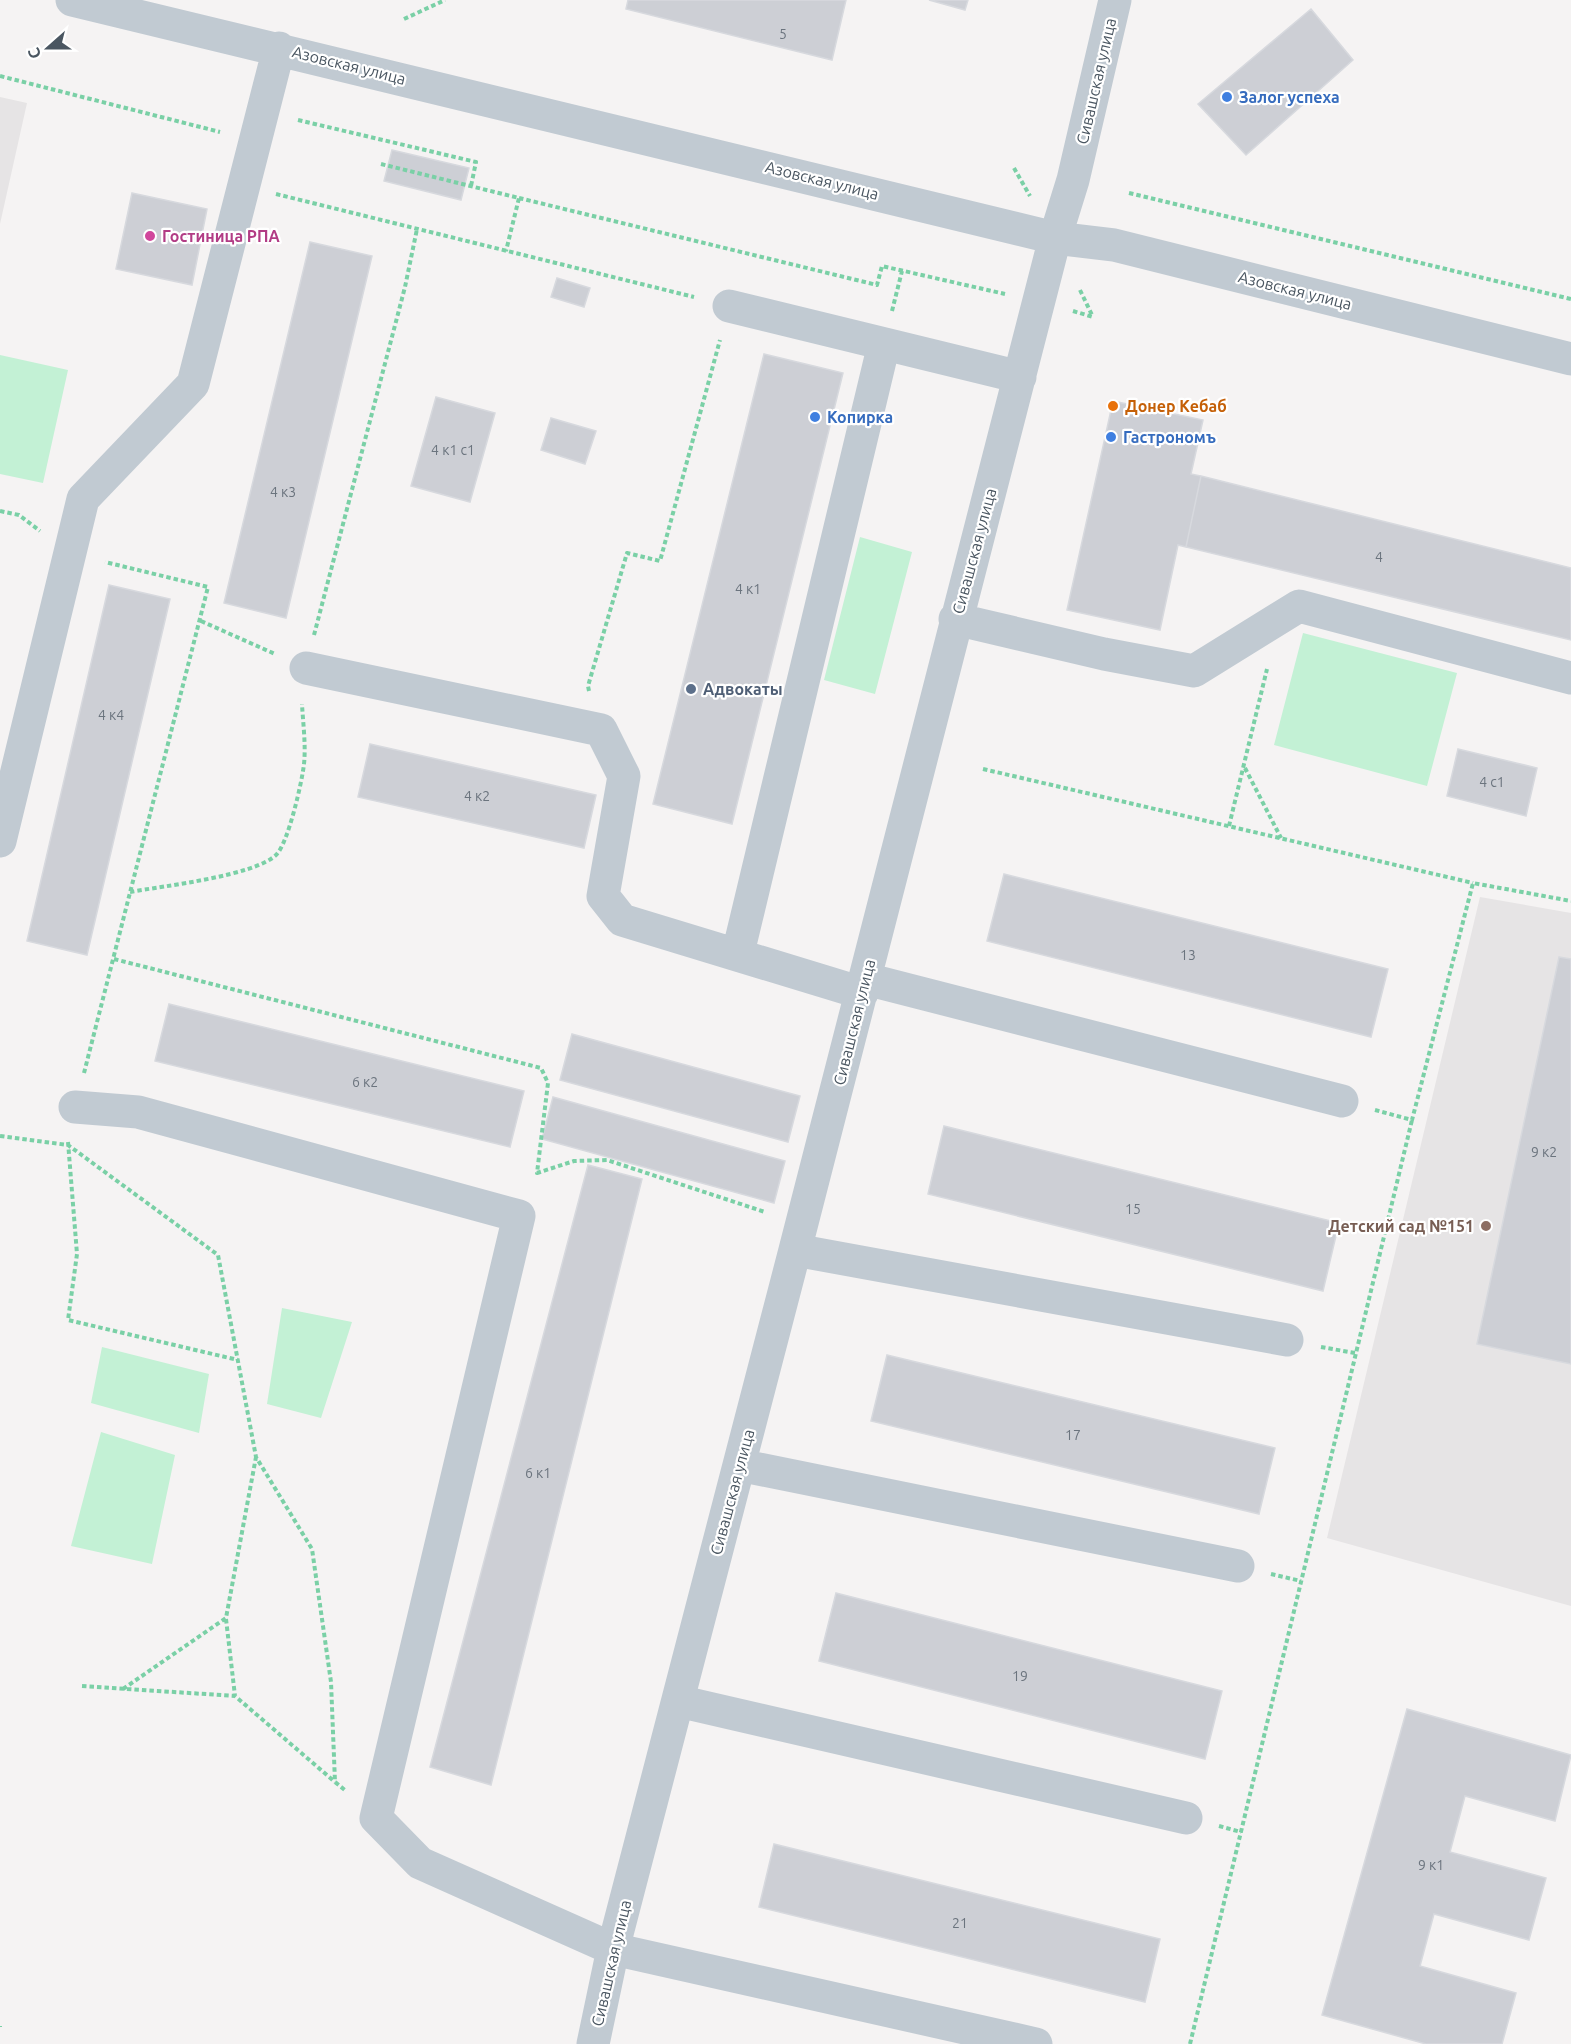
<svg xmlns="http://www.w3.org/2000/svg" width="1571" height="2044" font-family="Ubuntu,sans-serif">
<rect width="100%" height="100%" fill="#f5f3f3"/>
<path fill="#e6e4e5" d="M0,97L27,103L0,224Z
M1480,897L1571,913V1606L1327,1538Z"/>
<path fill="#c3f1d5" d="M0,355L68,370L43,483L0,474Z
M860,537L912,552L875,694L824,680Z
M1303,633L1457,673L1427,786L1274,745Z
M282,1308L352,1322L321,1418L267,1404Z
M102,1347L209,1374L199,1433L91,1403Z
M101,1432L175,1455L152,1564L71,1546Z"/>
<path fill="#cdcfd5" stroke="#d7d9de" stroke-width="1.5" d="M628,0H846L832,60L626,9Z
M929,0H968L965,10Z
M1311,9L1353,60L1246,155L1198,104Z
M392,150L469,168L461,200L384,181Z
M132,193L207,209L192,285L116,269Z
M310,242L372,256L286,618L224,603Z
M557,278L590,288L584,307L551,297Z
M764,354L843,373L732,824L653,804Z
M436,397L495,413L470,502L411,486Z
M1113,401L1203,420L1191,474L1201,476L1186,547L1178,545L1160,630L1067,610Z
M551,418L596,431L585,464L541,450Z
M1201,476L1571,568V640L1186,547Z
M109,585L170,599L87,955L27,941Z
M370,744L596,795L584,848L358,797Z
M1458,749L1537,768L1526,816L1447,796Z
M1004,874L1388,969L1371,1037L987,941Z
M1559,957L1571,959V1364L1477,1344Z
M169,1004L524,1091L510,1147L155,1061Z
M572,1034L800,1096L788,1142L560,1080Z
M553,1097L785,1161L774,1203L542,1139Z
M944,1126L1339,1223L1323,1291L928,1194Z
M588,1165L642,1179L491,1785L430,1767Z
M887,1355L1275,1448L1259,1514L871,1421Z
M836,1593L1222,1691L1205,1759L819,1661Z
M1407,1709L1571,1755L1555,1821L1465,1796L1450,1852L1546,1878L1529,1940L1434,1914L1420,1966L1516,1993L1502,2044H1426L1322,2015Z
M774,1844L1160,1939L1145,2002L759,1907Z"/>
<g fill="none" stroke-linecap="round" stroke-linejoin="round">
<path stroke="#7ad0a6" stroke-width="4" stroke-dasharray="4.5 3" stroke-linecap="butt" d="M404,19L445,0
M0,76L220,132
M298,120L476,162L471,186
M381,164L519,198L506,251
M1014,168L1030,196
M1129,193L1571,299
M276,194L694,297
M519,198L877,285L882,266L1005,294
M1080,290L1093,317
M892,311L902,271
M1073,311L1093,317
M0,511L19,515L40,531
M201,621L275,654
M314,635L405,287L417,229
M589,691L588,686L627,553L660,561L720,340
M1245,768L1281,838
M983,769L1473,883
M1229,826L1267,669
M130,892C163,886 254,876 276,855C288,844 302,782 304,764C306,745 303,723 302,704
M114,959L541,1068L548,1083L537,1173L574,1161L607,1160L765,1212
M84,1073L208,587L105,562
M1375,1110L1412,1120L1473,883L1571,901
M0,1136L68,1145L218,1255L256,1457L312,1549L331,1682L335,1782L346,1791
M68,1142L77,1254L68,1320L238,1360
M1321,1347L1355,1353
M1271,1574L1301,1581
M226,1619L235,1696
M82,1686L235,1696L335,1782
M123,1689L226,1618L256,1457
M1219,1826L1241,1832
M0,2027V2026
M1190,2044L1412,1120"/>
<path stroke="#c1cad2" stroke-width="33" d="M72,0L1055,238L1114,245L1571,359
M729,306L1020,377
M955,619L1104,654L1194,671L1299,606L1571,678
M306,668L601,730L624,776L603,896L622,920L862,993
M0,841L83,499L193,384L279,48
M738,953L884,344
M866,979L1342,1101
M75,1107L138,1112L519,1216L376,1818L420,1863L613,1949L1036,2044
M795,1250L1287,1340
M739,1465L1238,1566
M678,1701L1186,1818
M593,2044L613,1949L795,1250L1055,238L1073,180L1115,0"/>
</g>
<g fill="#3f7fe0" stroke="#fff" stroke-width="2">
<circle cx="1227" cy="97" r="6"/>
<circle cx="815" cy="417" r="6"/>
<circle cx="1111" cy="437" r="6"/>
</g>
<circle fill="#d1479c" stroke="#fff" stroke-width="2" cx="150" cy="236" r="6"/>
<circle fill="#e8710a" stroke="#fff" stroke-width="2" cx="1113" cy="406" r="6"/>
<circle fill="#5c6f8a" stroke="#fff" stroke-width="2" cx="691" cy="689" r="6"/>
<circle fill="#8d6e63" stroke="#fff" stroke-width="2" cx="1486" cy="1226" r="6"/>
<g text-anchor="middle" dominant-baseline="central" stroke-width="4.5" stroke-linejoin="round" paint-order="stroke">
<g font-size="14" fill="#6b747e">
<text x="783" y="34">5</text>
<text x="453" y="450">4 к1 с1</text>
<text x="283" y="492">4 к3</text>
<text x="1379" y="557">4</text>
<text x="748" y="589">4 к1</text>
<text x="111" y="715">4 к4</text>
<text x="1492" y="782">4 с1</text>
<text x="477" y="796">4 к2</text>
<text x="1188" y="955">13</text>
<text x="365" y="1082">6 к2</text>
<text x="1544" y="1152">9 к2</text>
<text x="1133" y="1209">15</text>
<text x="1073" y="1435">17</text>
<text x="538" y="1473">6 к1</text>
<text x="1020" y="1676">19</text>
<text x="1431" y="1865">9 к1</text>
<text x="960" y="1923">21</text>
</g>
<g font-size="16" fill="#4a5661" stroke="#fff">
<text transform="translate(349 65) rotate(14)">Азовская улица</text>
<text transform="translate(1096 81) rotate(-77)">Сивашская улица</text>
<text transform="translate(822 180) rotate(14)">Азовская улица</text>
<text transform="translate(1295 290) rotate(14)">Азовская улица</text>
<text transform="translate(974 551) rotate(-75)">Сивашская улица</text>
<text transform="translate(854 1022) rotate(-76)">Сивашская улица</text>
<text transform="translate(732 1492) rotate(-75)">Сивашская улица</text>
<text transform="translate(611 1963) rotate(-77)">Сивашская улица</text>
</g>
<g font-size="16" font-weight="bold" fill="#366cbe" stroke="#fff" text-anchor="start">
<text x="1239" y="97">Залог успеха</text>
<text x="827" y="417">Копирка</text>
<text x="1123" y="437">Гастрономъ</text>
</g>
<g font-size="16" font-weight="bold" fill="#b23c85" stroke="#fff" text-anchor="start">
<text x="162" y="236">Гостиница РПА</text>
</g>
<g font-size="16" font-weight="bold" fill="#c56008" stroke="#fff" text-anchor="start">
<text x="1125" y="406">Донер Кебаб</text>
</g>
<g font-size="16" font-weight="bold" fill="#4e5e75" stroke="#fff" text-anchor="start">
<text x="703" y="689">Адвокаты</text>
</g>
<g font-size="16" font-weight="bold" fill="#785e54" stroke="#fff" text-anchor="end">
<text x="1474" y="1226">Детский сад №151</text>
</g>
</g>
<g transform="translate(48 48) rotate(249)" stroke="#ffffff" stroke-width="4.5" paint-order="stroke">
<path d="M0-4.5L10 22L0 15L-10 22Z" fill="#4a5661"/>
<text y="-9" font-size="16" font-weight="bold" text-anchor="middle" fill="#4a5661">С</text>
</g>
</svg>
